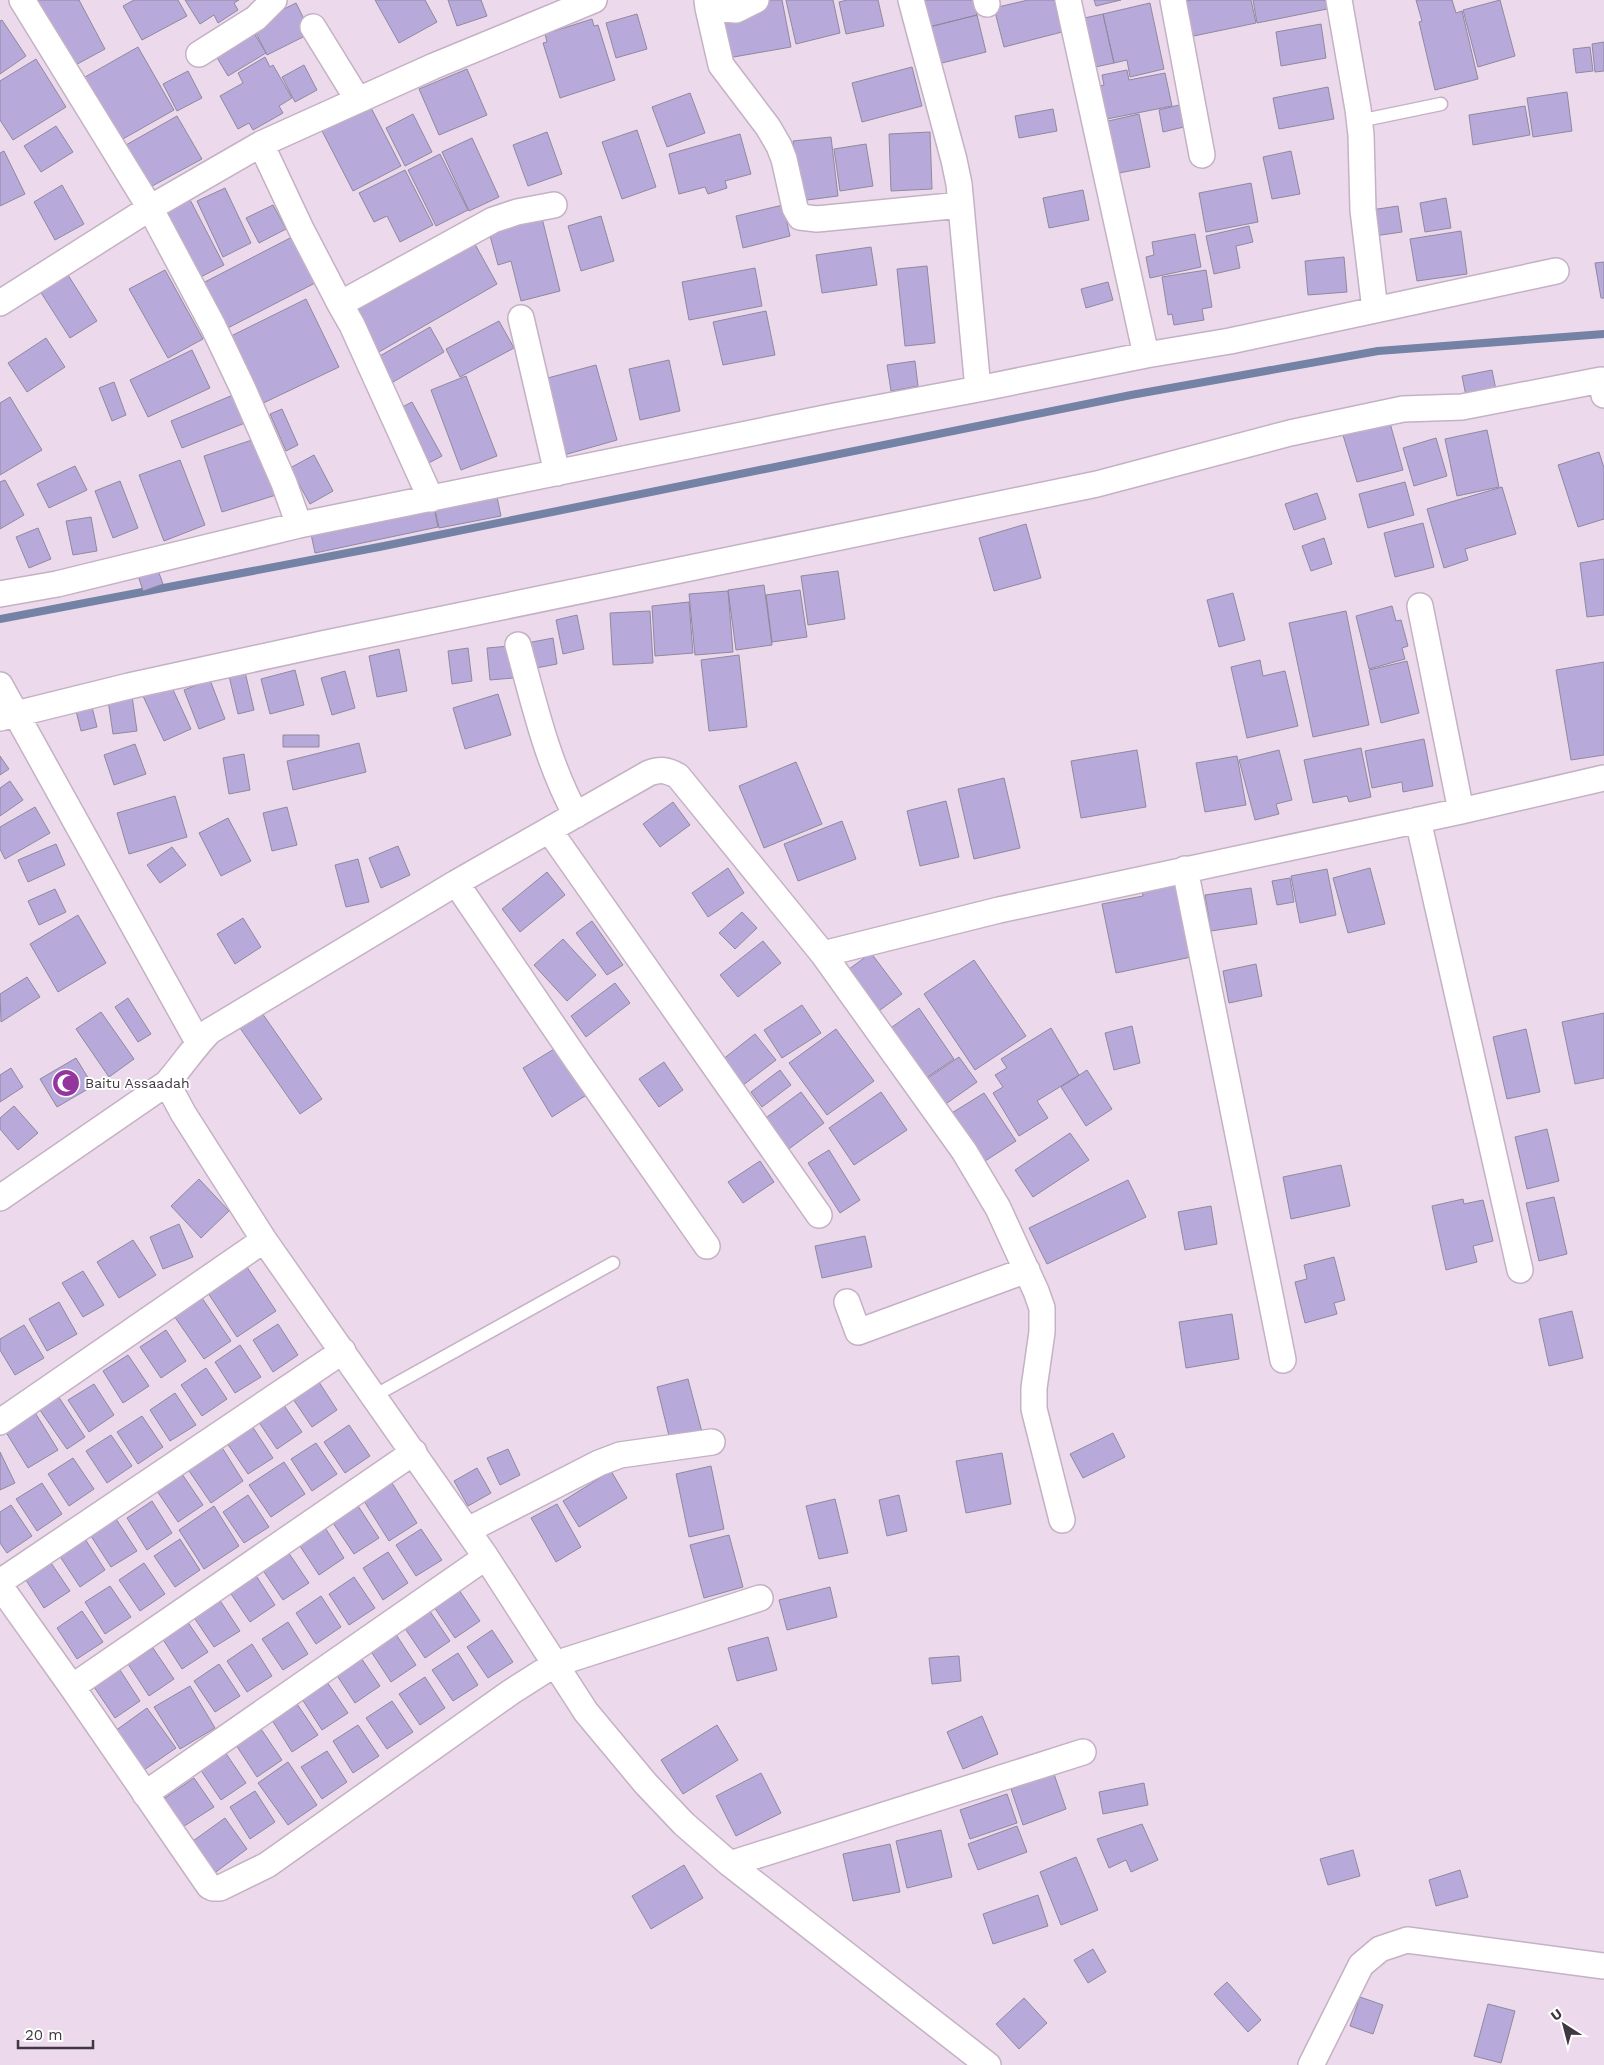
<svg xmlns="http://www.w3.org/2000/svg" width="1604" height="2065" font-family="'Work Sans',sans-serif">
<rect width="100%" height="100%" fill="#ecd9ec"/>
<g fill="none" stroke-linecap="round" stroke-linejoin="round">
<path stroke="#7482a5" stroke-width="8" d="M0,619L379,547L1131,395L1378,351L1604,334"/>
</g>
<path fill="#b8a9db" stroke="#8f899e" d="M35,0H79L105,49L70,68Z
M134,0H178L187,16L142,40L123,6Z
M185,0H239L234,3L238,10L218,23L214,15L200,24Z
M375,0H425L437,22L399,43Z
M448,0H481L487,16L457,26Z
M764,0H782L791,47L722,59L715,20Z
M786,0H833L840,33L796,44Z
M847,0H878L884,26L846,34L839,2Z
M913,0H973L977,15L921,29Z
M1028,0H1054L1062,32L1004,47L994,8Z
M1094,0H1121L1096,6Z
M1191,0H1251L1256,23L1189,37L1182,2Z
M1253,0H1325L1327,9L1257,23Z
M1416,0H1452L1456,13L1462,11L1478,79L1435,90L1419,22L1422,21Z
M1500,0L1515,56L1478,67L1463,10Z
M296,3L311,33L267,55L252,25Z
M1150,3L1164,69L1130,77L1127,60L1114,63L1103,14Z
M637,14L647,49L616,58L606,23Z
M1103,14L1114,63L1086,69L1075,20Z
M977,15L986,52L930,66L921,29Z
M592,19L594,26L598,25L615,80L560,98L543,43L547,42L545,34Z
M2,20L26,56L0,74V21Z
M1321,24L1326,58L1281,66L1276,32Z
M251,28L266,53L228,76L213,51Z
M1604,42V71L1595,72L1592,44Z
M138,47L174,110L114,144L78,81Z
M1590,47L1593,71L1576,73L1573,49Z
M265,57L270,67L273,65L292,98L279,106L283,113L253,130L249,123L238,129L220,96L243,83L238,73Z
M36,59L66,107L13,140L0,120V81Z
M304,65L317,90L295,102L282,77Z
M912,67L922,106L862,122L852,83Z
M467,69L487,115L439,135L419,89Z
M1127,70L1129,80L1165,73L1172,106L1102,120L1095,87L1104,85L1102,75Z
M188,71L202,98L177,111L163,84Z
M1328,87L1334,119L1279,129L1273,98Z
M1567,92L1572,131L1533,137L1527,98Z
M690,93L705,133L667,147L652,107Z
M368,102L401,166L353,191L320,127Z
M1179,105L1184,127L1163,132L1159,110Z
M1525,106L1530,135L1473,145L1469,115Z
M1053,109L1057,131L1019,138L1015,116Z
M413,114L432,152L405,166L386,128Z
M1139,114L1150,167L1114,174L1104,122Z
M177,116L202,159L143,191L119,149Z
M56,126L73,152L41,172L24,146Z
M637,130L656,187L622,199L602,142Z
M547,132L562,174L528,186L513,145Z
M930,132L932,189L891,191L889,134Z
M740,134L751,174L725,181L727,188L708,194L705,187L679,194L669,154Z
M831,137L838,196L799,201L793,141Z
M472,138L499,197L469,211L442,152Z
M866,144L873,186L840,191L834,149Z
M4,151L25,194L0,206V153Z
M1291,151L1300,194L1272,199L1263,157Z
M440,154L468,210L436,226L408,170Z
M405,170L433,225L400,242L387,216L374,222L359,193Z
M1251,183L1258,222L1206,232L1199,193Z
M62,185L84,224L55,240L34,202Z
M225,188L251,243L223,257L197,201Z
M1083,190L1089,220L1049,228L1043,198Z
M186,192L224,265L193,281L155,207Z
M1446,198L1451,228L1425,232L1420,203Z
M273,205L286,229L259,243L246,218Z
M783,205L790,236L743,248L736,216Z
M1398,206L1402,232L1367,237L1364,211Z
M601,216L614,261L581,271L568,226Z
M542,218L560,291L521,301L511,261L498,265L489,232Z
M1249,226L1253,242L1236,246L1240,268L1214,274L1206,236Z
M1461,231L1467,274L1417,281L1410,239Z
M1195,234L1201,267L1150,278L1146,257L1154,255L1152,242Z
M294,236L317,282L224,330L201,284Z
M471,237L497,284L372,356L345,310Z
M871,247L877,285L822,293L816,255Z
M1344,257L1347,292L1308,295L1305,261Z
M1604,262V298H1601L1595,263Z
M927,266L935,343L905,346L897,269Z
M755,268L762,306L689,320L682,282Z
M165,270L203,339L168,358L129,289Z
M1206,270L1212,307L1202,309L1204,320L1174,325L1172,314L1168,315L1162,277Z
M68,275L97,321L70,338L40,291Z
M1108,282L1113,300L1086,308L1081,289Z
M306,299L339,367L257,406L225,339Z
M766,311L775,355L723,365L713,322Z
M499,321L514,348L460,377L446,349Z
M430,327L444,352L388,385L373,360Z
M46,338L65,367L27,392L8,363Z
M192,350L210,388L148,417L130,380Z
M669,360L680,411L640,420L629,369Z
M915,361L918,386L891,391L887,365Z
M596,365L617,440L564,455L544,379Z
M1492,370L1497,395L1467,401L1462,376Z
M466,376L497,456L461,470L431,390Z
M114,382L126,415L112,421L99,388Z
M233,395L245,423L182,448L171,421Z
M10,397L42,450L0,475V403Z
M412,402L442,456L423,466L393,412Z
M282,409L298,445L286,451L270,414Z
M1390,423L1403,470L1357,482L1343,435Z
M1487,430L1499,487L1457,496L1445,439Z
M258,438L276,495L222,512L204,456Z
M1436,438L1447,476L1414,486L1403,448Z
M1599,452L1604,468V519L1578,527L1558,465Z
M314,455L333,491L310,504L290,468Z
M180,460L205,525L164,541L139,475Z
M75,466L87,490L49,508L37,484Z
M5,480L24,515L0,529V482Z
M120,481L138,528L113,538L95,491Z
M1405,482L1414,515L1368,528L1359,494Z
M1502,487L1516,534L1465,549L1468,560L1444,568L1427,509Z
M496,492L501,516L439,528L434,505Z
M1317,493L1326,519L1294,530L1285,504Z
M433,503L438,527L315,553L310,529Z
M91,517L97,551L73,555L66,521Z
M1423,523L1434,567L1395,577L1384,533Z
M1026,524L1041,578L994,591L979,538Z
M38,528L51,559L29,568L16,537Z
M1324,538L1332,564L1311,571L1302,546Z
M1604,559V615L1587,617L1580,563Z
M155,562L163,584L143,591L136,569Z
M838,571L845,619L808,625L801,576Z
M764,585L772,645L736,650L728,590Z
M800,590L807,637L772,642L766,595Z
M728,591L733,652L695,655L689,594Z
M1233,593L1245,640L1219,647L1207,600Z
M689,602L693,653L655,656L652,606Z
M1392,606L1396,621L1401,620L1408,646L1402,648L1405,659L1369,669L1356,616Z
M650,611L653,663L613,665L610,613Z
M1346,611L1369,725L1313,737L1289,623Z
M577,615L584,649L563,654L556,620Z
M553,638L557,664L531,669L527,643Z
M510,646L513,678L490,680L487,648Z
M468,648L472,681L452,684L448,651Z
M399,649L407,691L377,697L369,656Z
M739,655L747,727L709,731L701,660Z
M1260,660L1263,676L1285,671L1298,726L1247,738L1231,667Z
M1407,661L1419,713L1381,723L1369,670Z
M1604,662V755L1571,760L1556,670Z
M295,670L304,705L270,714L261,679Z
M345,671L355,708L332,715L321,678Z
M245,672L254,710L238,714L229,676Z
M210,680L225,719L199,729L184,690Z
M169,681L191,729L164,741L142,694Z
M498,694L511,735L465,749L453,708Z
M132,696L137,731L113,734L108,700Z
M92,707L97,727L81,731L76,711Z
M283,735H319V747H283Z
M1424,739L1433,786L1403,792L1402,782L1372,788L1365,751Z
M359,743L366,772L293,790L287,761Z
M135,744L146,774L114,785L104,755Z
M1361,748L1371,797L1349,802L1347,796L1313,803L1304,760Z
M1137,750L1146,807L1081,818L1071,761Z
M1279,750L1292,800L1276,804L1279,814L1255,820L1239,760Z
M244,754L250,790L229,794L223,758Z
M0,756L9,769L0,775Z
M1237,756L1246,805L1205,812L1196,763Z
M796,762L822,824L764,848L739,786Z
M1004,778L1020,848L974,859L958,789Z
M10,781L23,800L0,816V788Z
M175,796L187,837L129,854L117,813Z
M946,801L959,857L920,866L907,811Z
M673,802L690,825L660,847L643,824Z
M35,807L50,833L5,859L0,849V827Z
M287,807L297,845L272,851L263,813Z
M228,818L251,861L221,876L199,833Z
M842,821L856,859L798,881L784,844Z
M56,844L65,865L28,882L18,860Z
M398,846L410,875L381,888L369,858Z
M172,847L186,865L160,883L147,865Z
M358,859L369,902L346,907L335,865Z
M728,868L744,893L708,917L692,893Z
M1370,868L1385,924L1348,933L1333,878Z
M1327,869L1336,915L1300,923L1291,876Z
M547,872L565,895L520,932L502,909Z
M1290,878L1294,902L1277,905L1272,881Z
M1175,880L1191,957L1116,973L1102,904L1143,896L1142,887Z
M1251,888L1257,924L1211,931L1205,895Z
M55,889L66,912L39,925L28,901Z
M742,912L757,928L735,949L719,933Z
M78,915L106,963L58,992L30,944Z
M243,918L261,947L235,964L217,934Z
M592,921L623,965L607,975L576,933Z
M563,939L596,975L567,1001L534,965Z
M763,941L781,963L738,997L720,975Z
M871,953L902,994L872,1016L841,975Z
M974,960L1026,1036L975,1070L924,994Z
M1256,964L1262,996L1229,1003L1223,971Z
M27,977L40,997L1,1022L0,994Z
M615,983L630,1003L586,1037L571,1016Z
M128,998L151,1034L138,1042L115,1007Z
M802,1005L821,1033L782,1058L764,1030Z
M919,1008L954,1059L920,1082L885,1032Z
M101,1012L134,1059L109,1077L76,1029Z
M262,1013L322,1099L300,1114L240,1028Z
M1604,1013V1078L1575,1084L1562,1022Z
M1132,1026L1140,1063L1114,1070L1105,1033Z
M1051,1028L1079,1075L1037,1101L1048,1118L1019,1136L993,1093L1003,1087L995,1075L1007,1068L1001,1059Z
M836,1029L874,1081L827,1115L789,1063Z
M1526,1029L1540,1092L1507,1099L1493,1037Z
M755,1034L776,1060L742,1086L722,1060Z
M559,1046L588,1094L552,1117L523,1068Z
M959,1057L977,1082L940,1108L922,1082Z
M76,1058L93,1086L57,1107L40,1079Z
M664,1062L683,1090L659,1107L639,1079Z
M11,1068L23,1087L0,1102V1075Z
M780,1070L791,1085L762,1107L751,1092Z
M1087,1070L1112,1109L1086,1126L1061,1087Z
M801,1092L824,1123L786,1151L763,1120Z
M881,1092L907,1130L854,1165L829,1128Z
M984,1093L1016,1141L979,1165L947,1116Z
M14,1106L38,1133L18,1150L0,1129V1118Z
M1547,1129L1559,1181L1527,1189L1515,1137Z
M1070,1133L1089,1160L1033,1197L1015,1170Z
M829,1150L860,1200L840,1213L808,1163Z
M760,1161L774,1182L743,1203L728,1182Z
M1341,1165L1350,1206L1291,1219L1283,1177Z
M199,1179L229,1211L201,1238L171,1206Z
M1128,1180L1146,1217L1047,1264L1029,1228Z
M1554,1197L1567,1254L1539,1261L1526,1203Z
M1463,1199L1464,1204L1483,1200L1493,1241L1473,1246L1477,1262L1446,1270L1432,1206Z
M1211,1206L1217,1244L1185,1250L1178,1212Z
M179,1224L193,1257L163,1269L150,1237Z
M865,1236L872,1267L822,1278L815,1246Z
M133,1240L156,1275L119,1298L97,1262Z
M1334,1257L1345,1300L1334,1303L1337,1314L1305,1323L1295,1282L1307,1279L1304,1265Z
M245,1264L276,1311L237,1337L206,1290Z
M83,1271L104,1305L83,1317L62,1283Z
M202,1298L231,1341L204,1359L174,1316Z
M59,1302L77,1334L47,1351L29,1319Z
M1572,1311L1583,1358L1549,1366L1539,1319Z
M1232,1314L1239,1359L1186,1368L1179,1322Z
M278,1324L298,1355L273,1372L253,1340Z
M24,1325L44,1358L15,1375L0,1350V1339Z
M166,1330L186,1361L161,1378L140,1347Z
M240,1345L261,1377L235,1393L215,1362Z
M128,1355L149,1386L123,1403L103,1371Z
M206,1368L227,1399L202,1416L181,1385Z
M317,1379L337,1410L312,1427L291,1396Z
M688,1379L702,1432L670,1440L657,1387Z
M94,1384L114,1415L89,1432L68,1400Z
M56,1393L85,1437L67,1449L37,1406Z
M175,1393L196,1425L170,1441L150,1410Z
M281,1401L302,1432L277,1449L256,1418Z
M34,1411L58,1450L28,1468L4,1429Z
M142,1416L163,1447L138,1464L117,1432Z
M349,1425L370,1456L345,1473L324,1442Z
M252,1426L273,1458L248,1474L227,1443Z
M1113,1433L1125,1457L1083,1478L1070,1454Z
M111,1435L132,1466L107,1483L86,1451Z
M316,1443L337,1474L312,1491L291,1459Z
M221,1446L243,1481L211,1503L187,1468Z
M508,1449L520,1475L500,1485L487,1458Z
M0,1452L15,1483L0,1490Z
M1002,1453L1011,1504L966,1513L956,1461Z
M73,1458L94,1489L69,1506L48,1474Z
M284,1462L305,1494L271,1517L249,1485Z
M711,1466L724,1529L689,1537L676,1474Z
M477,1468L491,1493L468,1506L454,1481Z
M611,1471L627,1498L579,1527L563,1501Z
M182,1474L203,1505L178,1522L157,1491Z
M42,1483L62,1514L37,1531L16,1499Z
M392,1483L417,1523L389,1541L364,1501Z
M248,1495L269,1527L244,1543L223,1512Z
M899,1495L907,1531L887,1536L879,1500Z
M835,1499L848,1553L819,1559L806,1506Z
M152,1501L172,1533L147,1550L127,1518Z
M557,1504L581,1547L556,1562L531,1518Z
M11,1505L32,1536L7,1553L0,1543V1512Z
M214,1506L239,1546L204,1569L179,1530Z
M358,1506L379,1538L354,1554L333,1523Z
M116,1519L137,1551L111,1567L91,1536Z
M324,1526L344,1558L319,1575L298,1543Z
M421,1529L442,1560L416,1576L396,1545Z
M729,1535L743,1587L704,1598L690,1545Z
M85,1539L105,1570L80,1587L59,1555Z
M180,1539L200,1570L175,1587L154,1556Z
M288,1552L309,1583L283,1600L262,1569Z
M388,1552L408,1583L383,1600L363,1568Z
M49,1560L70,1591L44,1608L24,1577Z
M144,1563L165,1594L140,1611L119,1580Z
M255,1574L275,1605L250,1622L229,1591Z
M354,1577L375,1608L349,1625L329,1594Z
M110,1586L131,1617L105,1634L85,1602Z
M830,1587L837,1617L787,1630L779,1600Z
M459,1590L480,1621L455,1638L434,1607Z
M321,1596L341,1627L316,1644L296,1613Z
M219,1599L240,1631L214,1647L193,1616Z
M429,1610L450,1641L425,1658L404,1627Z
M82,1611L103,1642L77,1659L57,1628Z
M187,1621L208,1652L182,1669L162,1638Z
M288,1622L308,1654L283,1670L262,1639Z
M492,1630L513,1662L488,1678L467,1647Z
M395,1633L416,1665L391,1682L370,1650Z
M768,1637L777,1670L737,1681L728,1648Z
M252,1644L272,1676L247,1692L227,1661Z
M153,1648L174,1679L149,1696L128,1664Z
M458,1653L478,1685L453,1701L432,1670Z
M359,1655L380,1686L355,1703L334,1671Z
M959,1656L961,1681L932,1684L929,1658Z
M219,1664L240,1696L215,1712L194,1681Z
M120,1670L140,1701L115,1718L94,1687Z
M425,1677L445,1708L420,1725L399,1694Z
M327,1682L348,1713L322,1730L302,1699Z
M190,1686L215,1728L180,1749L154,1707Z
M392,1701L413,1732L387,1749L366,1718Z
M297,1704L318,1735L292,1752L272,1720Z
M147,1708L176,1748L144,1770L115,1731Z
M982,1716L998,1754L963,1769L947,1732Z
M358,1725L379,1756L353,1773L333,1741Z
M717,1725L738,1760L683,1794L661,1760Z
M261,1729L282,1760L257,1777L236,1745Z
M327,1751L347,1782L322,1799L301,1767Z
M225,1752L246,1783L221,1800L200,1769Z
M288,1762L317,1805L288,1825L258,1783Z
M761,1773L781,1813L736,1836L716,1796Z
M1054,1774L1066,1809L1023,1825L1011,1789Z
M194,1778L214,1807L178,1830L159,1802Z
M1144,1783L1148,1805L1103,1814L1099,1792Z
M255,1791L275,1822L250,1839L230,1807Z
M1007,1794L1017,1823L970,1839L960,1810Z
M225,1818L247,1849L209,1877L186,1846Z
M1142,1824L1158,1860L1131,1872L1126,1860L1109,1868L1097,1839Z
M1017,1826L1027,1852L978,1870L968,1844Z
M941,1830L952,1877L907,1888L896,1841Z
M890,1844L900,1892L853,1901L843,1854Z
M1353,1850L1360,1876L1328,1885L1320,1859Z
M1076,1857L1098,1910L1061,1925L1040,1872Z
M684,1865L703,1898L651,1929L632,1896Z
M1460,1870L1468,1897L1436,1906L1429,1880Z
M1038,1895L1048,1926L993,1944L983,1914Z
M1093,1949L1106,1972L1088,1983L1074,1960Z
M1227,1982L1261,2020L1248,2032L1214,1994Z
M1360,1997L1383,2005L1373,2034L1350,2026Z
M1024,1998L1047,2023L1019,2049L996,2024Z
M1488,2004L1515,2011L1501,2063L1474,2056Z"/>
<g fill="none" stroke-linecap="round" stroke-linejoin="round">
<g stroke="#c4b2c4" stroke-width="15">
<path id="lane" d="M1359,121L1441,104
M374,1396L613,1263"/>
</g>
<g stroke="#c4b2c4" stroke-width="28">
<path id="street" d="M22,0L150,208L213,326L243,389L284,483L299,525
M707,0L708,8L736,10L756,0
M911,0L954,160L959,184L978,389
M986,0L987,4
M1068,0L1146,355L1230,341L1375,310L1363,210L1361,135L1358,109L1339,0
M1173,0L1202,155
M708,8L721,65L768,127L779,146L784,159L795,208L800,217L817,219L961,205
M313,27L358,100
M199,54L256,18L274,0
M261,144L301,229L340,304L493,220L517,212L554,205
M0,303L150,208L261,144L434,66L594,0
M340,304L352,325L431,499
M1375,310L1556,271
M521,318L557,473
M0,594L57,584L299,525L835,416L978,389L1146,355
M1420,606L1461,811
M518,645C534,703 547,762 576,815
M0,685L198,1042
M0,718L129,686L322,644L1097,484L1290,433L1403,409L1462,407L1601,380L1604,395
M1418,820L1520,1270
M549,830L819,1215
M1185,869L1283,1360
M456,883L578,1062L707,1246
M823,954L999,910L1461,811L1604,778
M167,1083L183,1113L264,1240L486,1557L586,1712L646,1784L684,1824L730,1864L988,2065
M0,1198L167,1083C182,1066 194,1047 210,1031L456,883L649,773C661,769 667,770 678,776L823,954L964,1151L998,1208L1036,1291L1042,1308V1332L1034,1388V1409L1062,1520
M847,1302L858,1332L1027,1270
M0,1422L264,1240
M468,1530L599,1463L620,1455L712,1442
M0,1582L343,1351
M0,1586L72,1687L209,1886L213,1888H220L267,1865L511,1692L555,1664L760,1598
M72,1687L414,1452
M145,1794L486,1557
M730,1864L1083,1752
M1311,2065L1361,1965L1380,1949L1407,1940L1604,1966"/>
</g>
<use href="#lane" stroke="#fff" stroke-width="12"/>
<use href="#street" stroke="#fff" stroke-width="25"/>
</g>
<defs>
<g id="mosque-disc" transform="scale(1.4375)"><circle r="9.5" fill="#95369e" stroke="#fff"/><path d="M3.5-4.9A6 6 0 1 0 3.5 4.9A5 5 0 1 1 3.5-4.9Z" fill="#fff"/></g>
</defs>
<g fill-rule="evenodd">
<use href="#mosque-disc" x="66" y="1083"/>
</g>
<g text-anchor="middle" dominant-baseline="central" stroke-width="4" stroke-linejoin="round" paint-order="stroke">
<g font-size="14" fill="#403840" stroke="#fff" text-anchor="start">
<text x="85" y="1083">Baitu Assaadah</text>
</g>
</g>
<g transform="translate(1564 2025) rotate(324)" stroke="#ffffff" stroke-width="4" paint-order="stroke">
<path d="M0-4L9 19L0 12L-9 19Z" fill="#403840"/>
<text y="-8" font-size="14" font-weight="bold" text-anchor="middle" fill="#403840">U</text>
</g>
<path d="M18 2040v8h75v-8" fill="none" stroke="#403840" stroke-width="2.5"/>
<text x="25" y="2040" font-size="15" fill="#403840" stroke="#ffffff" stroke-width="4" paint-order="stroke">20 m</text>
</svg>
